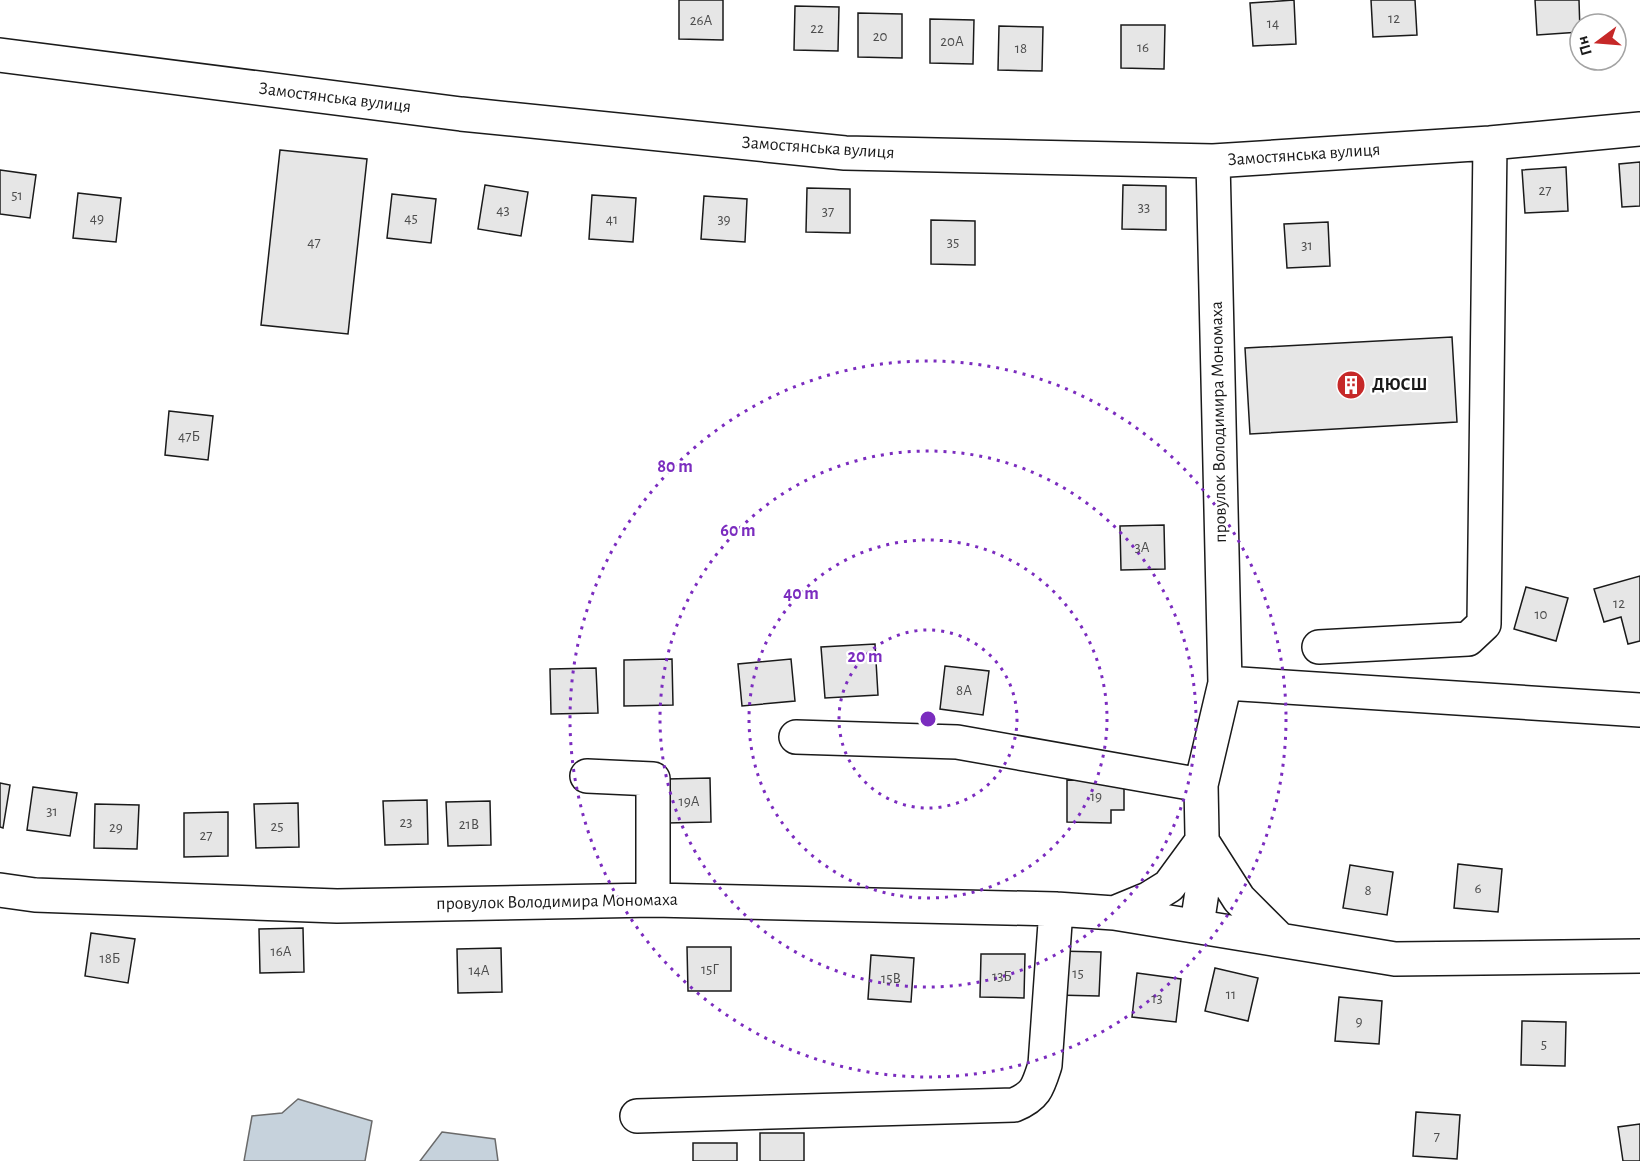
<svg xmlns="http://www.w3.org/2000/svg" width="1640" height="1161" font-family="'Alegreya Sans',sans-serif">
<rect width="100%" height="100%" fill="#fff"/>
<path fill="#c6d2dc" stroke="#6a6a6a" stroke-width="1.5" d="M298,1099L372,1121L365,1161H244L252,1116L282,1113Z
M442,1132L495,1139L498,1161H420Z"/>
<path fill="#e6e6e6" stroke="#1a1a1a" stroke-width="1.5" d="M679,0H723V40L679,39Z
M1294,0L1296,44L1253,46L1250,3Z
M1371,0H1415L1417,35L1373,37Z
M1535,0H1579L1580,32L1537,35Z
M795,6L839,7L838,51L794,50Z
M858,13L902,14V58L858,57Z
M930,19L974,20L973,64L930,63Z
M1121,25H1165L1164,69L1121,68Z
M999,26L1043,27L1042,71L998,70Z
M280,150L367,159L348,334L261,325Z
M1640,162V206L1622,207L1619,164Z
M1566,167L1568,211L1525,213L1522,170Z
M0,170L36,175L30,218L0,214Z
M485,185L528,192L521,236L478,229Z
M1123,185L1166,186V230L1122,229Z
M807,188L850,189V233L806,232Z
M78,193L121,198L116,242L73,238Z
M392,194L436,199L431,243L387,238Z
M592,195L636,198L633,242L589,239Z
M704,196L747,199L745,242L701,239Z
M931,220L975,221V265L931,264Z
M1328,222L1330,266L1287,268L1284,224Z
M1452,337L1457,422L1250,434L1245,348Z
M169,411L213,416L208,460L165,455Z
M1164,525L1165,569L1121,570L1120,526Z
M1640,576V641L1628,644L1621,617L1604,622L1594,589Z
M1526,587L1568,598L1556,641L1514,629Z
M875,644L878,695L825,698L821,647Z
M672,659L673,705L624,706V660Z
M791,659L795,701L742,706L738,664Z
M945,666L989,671L983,715L940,709Z
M596,668L598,713L551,714L550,669Z
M710,778L711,822L667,823V779Z
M1067,780L1124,781V810H1111V823L1067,822Z
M0,783L10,785L3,828L0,827Z
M33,787L77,793L70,836L27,830Z
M427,800L428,844L385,845L383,801Z
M490,801L491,845L448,846L446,802Z
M298,803L299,847L256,848L254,804Z
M95,804L139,805L137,849L94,848Z
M228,812V856L184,857V813Z
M1458,864L1502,869L1498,912L1454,908Z
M1350,865L1393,872L1387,915L1343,908Z
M303,928L304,972L260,973L259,929Z
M91,933L135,939L128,983L85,976Z
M687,947H731V991H688Z
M501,948L502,992L458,993L457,949Z
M1057,951L1101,952L1099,996L1055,995Z
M981,954H1025L1024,998L980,997Z
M871,955L914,958L911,1002L868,999Z
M1215,968L1258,978L1248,1021L1205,1011Z
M1137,973L1181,979L1176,1022L1132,1017Z
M1339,997L1382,1001L1379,1044L1335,1041Z
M1522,1021L1566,1022L1565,1066L1521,1065Z
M1416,1112L1460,1115L1457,1159L1413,1156Z
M1640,1124V1161H1623L1618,1127Z
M760,1133H804V1161H760Z
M693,1143H737V1161H693Z"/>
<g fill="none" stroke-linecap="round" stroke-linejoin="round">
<g stroke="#1a1a1a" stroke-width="36">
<path id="minor" d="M0,55L461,114L845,153L1213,161L1490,143L1640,129
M1319,647L1468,639L1484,624L1490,143
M1225,683L1640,710
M796,737L957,742L1201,785
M587,776L653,779V900
M1202,841L1239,899L1279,939
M0,890L35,895L337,906L653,900L1056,909L1114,913L1395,959L1640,956
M1114,913L1148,899L1169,886L1202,841
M1197,925L1203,885L1201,785L1225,683L1213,161
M637,1116L1014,1105C1036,1096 1038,1087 1045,1065L1056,909"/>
</g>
<use href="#minor" stroke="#fff" stroke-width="33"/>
</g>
<g fill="none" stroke="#7b2cbf" stroke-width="3" stroke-dasharray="3 6">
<circle cx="928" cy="719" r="89"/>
<circle cx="928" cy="719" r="179"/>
<circle cx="928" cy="719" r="268"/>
<circle cx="928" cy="719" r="358"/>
</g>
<defs>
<g id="building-disc" transform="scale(1.5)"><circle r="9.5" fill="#c62828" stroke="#fff"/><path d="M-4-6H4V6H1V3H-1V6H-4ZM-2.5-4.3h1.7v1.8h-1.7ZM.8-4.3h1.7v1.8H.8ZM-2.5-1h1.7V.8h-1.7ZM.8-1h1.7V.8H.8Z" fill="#fff"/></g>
</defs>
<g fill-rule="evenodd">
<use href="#building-disc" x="1351" y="385"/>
</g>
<g text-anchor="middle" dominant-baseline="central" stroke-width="4.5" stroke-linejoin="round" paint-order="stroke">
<g font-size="15" fill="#4d4d4d">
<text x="1394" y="18">12</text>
<text x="701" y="20">26А</text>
<text x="1273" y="23">14</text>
<text x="817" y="28">22</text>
<text x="880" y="36">20</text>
<text x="952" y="41">20А</text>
<text x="1143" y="47">16</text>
<text x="1021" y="48">18</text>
<text x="1545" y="190">27</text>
<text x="17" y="195">51</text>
<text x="1144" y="207">33</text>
<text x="503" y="210">43</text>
<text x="828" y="211">37</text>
<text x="97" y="218">49</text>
<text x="411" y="218">45</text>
<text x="612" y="219">41</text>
<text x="724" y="219">39</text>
<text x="314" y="242">47</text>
<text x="953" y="242">35</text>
<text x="1307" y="245">31</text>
<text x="189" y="436">47Б</text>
<text x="1142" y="547">3А</text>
<text x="1619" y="603">12</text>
<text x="1541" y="614">10</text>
<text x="964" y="690">8А</text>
<text x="1096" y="796">19</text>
<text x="689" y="801">19А</text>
<text x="52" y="811">31</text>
<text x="406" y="822">23</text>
<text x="469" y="824">21В</text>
<text x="277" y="826">25</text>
<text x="116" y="827">29</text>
<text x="206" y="835">27</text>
<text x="1478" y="888">6</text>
<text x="1368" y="890">8</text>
<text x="281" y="951">16А</text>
<text x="110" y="958">18Б</text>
<text x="710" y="969">15Г</text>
<text x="479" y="970">14А</text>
<text x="1078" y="973">15</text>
<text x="1002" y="976">13Б</text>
<text x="891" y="978">15В</text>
<text x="1231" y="994">11</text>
<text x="1157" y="998">13</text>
<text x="1359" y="1021">9</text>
<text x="1544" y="1044">5</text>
<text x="1437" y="1136">7</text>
</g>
<g font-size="18" fill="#1a1a1a" stroke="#fff">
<text transform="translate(335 98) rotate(7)">Замостянська вулиця</text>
<text transform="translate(818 148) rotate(4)">Замостянська вулиця</text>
<text transform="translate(1304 155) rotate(-4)">Замостянська вулиця</text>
<text transform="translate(1219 422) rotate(-91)">провулок Володимира Мономаха</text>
<text transform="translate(557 902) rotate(-1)">провулок Володимира Мономаха</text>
</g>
<g font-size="18" font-weight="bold" fill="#1a1a1a" stroke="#fff" text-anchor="start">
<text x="1372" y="385">ДЮСШ</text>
</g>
</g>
<circle cx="928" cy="719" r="9" fill="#7b2cbf" stroke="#fff" stroke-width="3"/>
<g font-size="18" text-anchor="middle" font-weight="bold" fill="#7b2cbf" stroke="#fff" stroke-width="4.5" stroke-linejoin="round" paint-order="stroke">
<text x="675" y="472">80 m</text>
<text x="738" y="536">60 m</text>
<text x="801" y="599">40 m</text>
<text x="865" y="662">20 m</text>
</g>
<g transform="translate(1598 42) rotate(254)"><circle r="28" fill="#ffffff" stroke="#a3a3a3" stroke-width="1.5"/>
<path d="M0-4.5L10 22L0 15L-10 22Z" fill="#c62828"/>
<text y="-9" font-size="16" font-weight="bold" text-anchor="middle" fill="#1a1a1a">Пн</text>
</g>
</svg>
